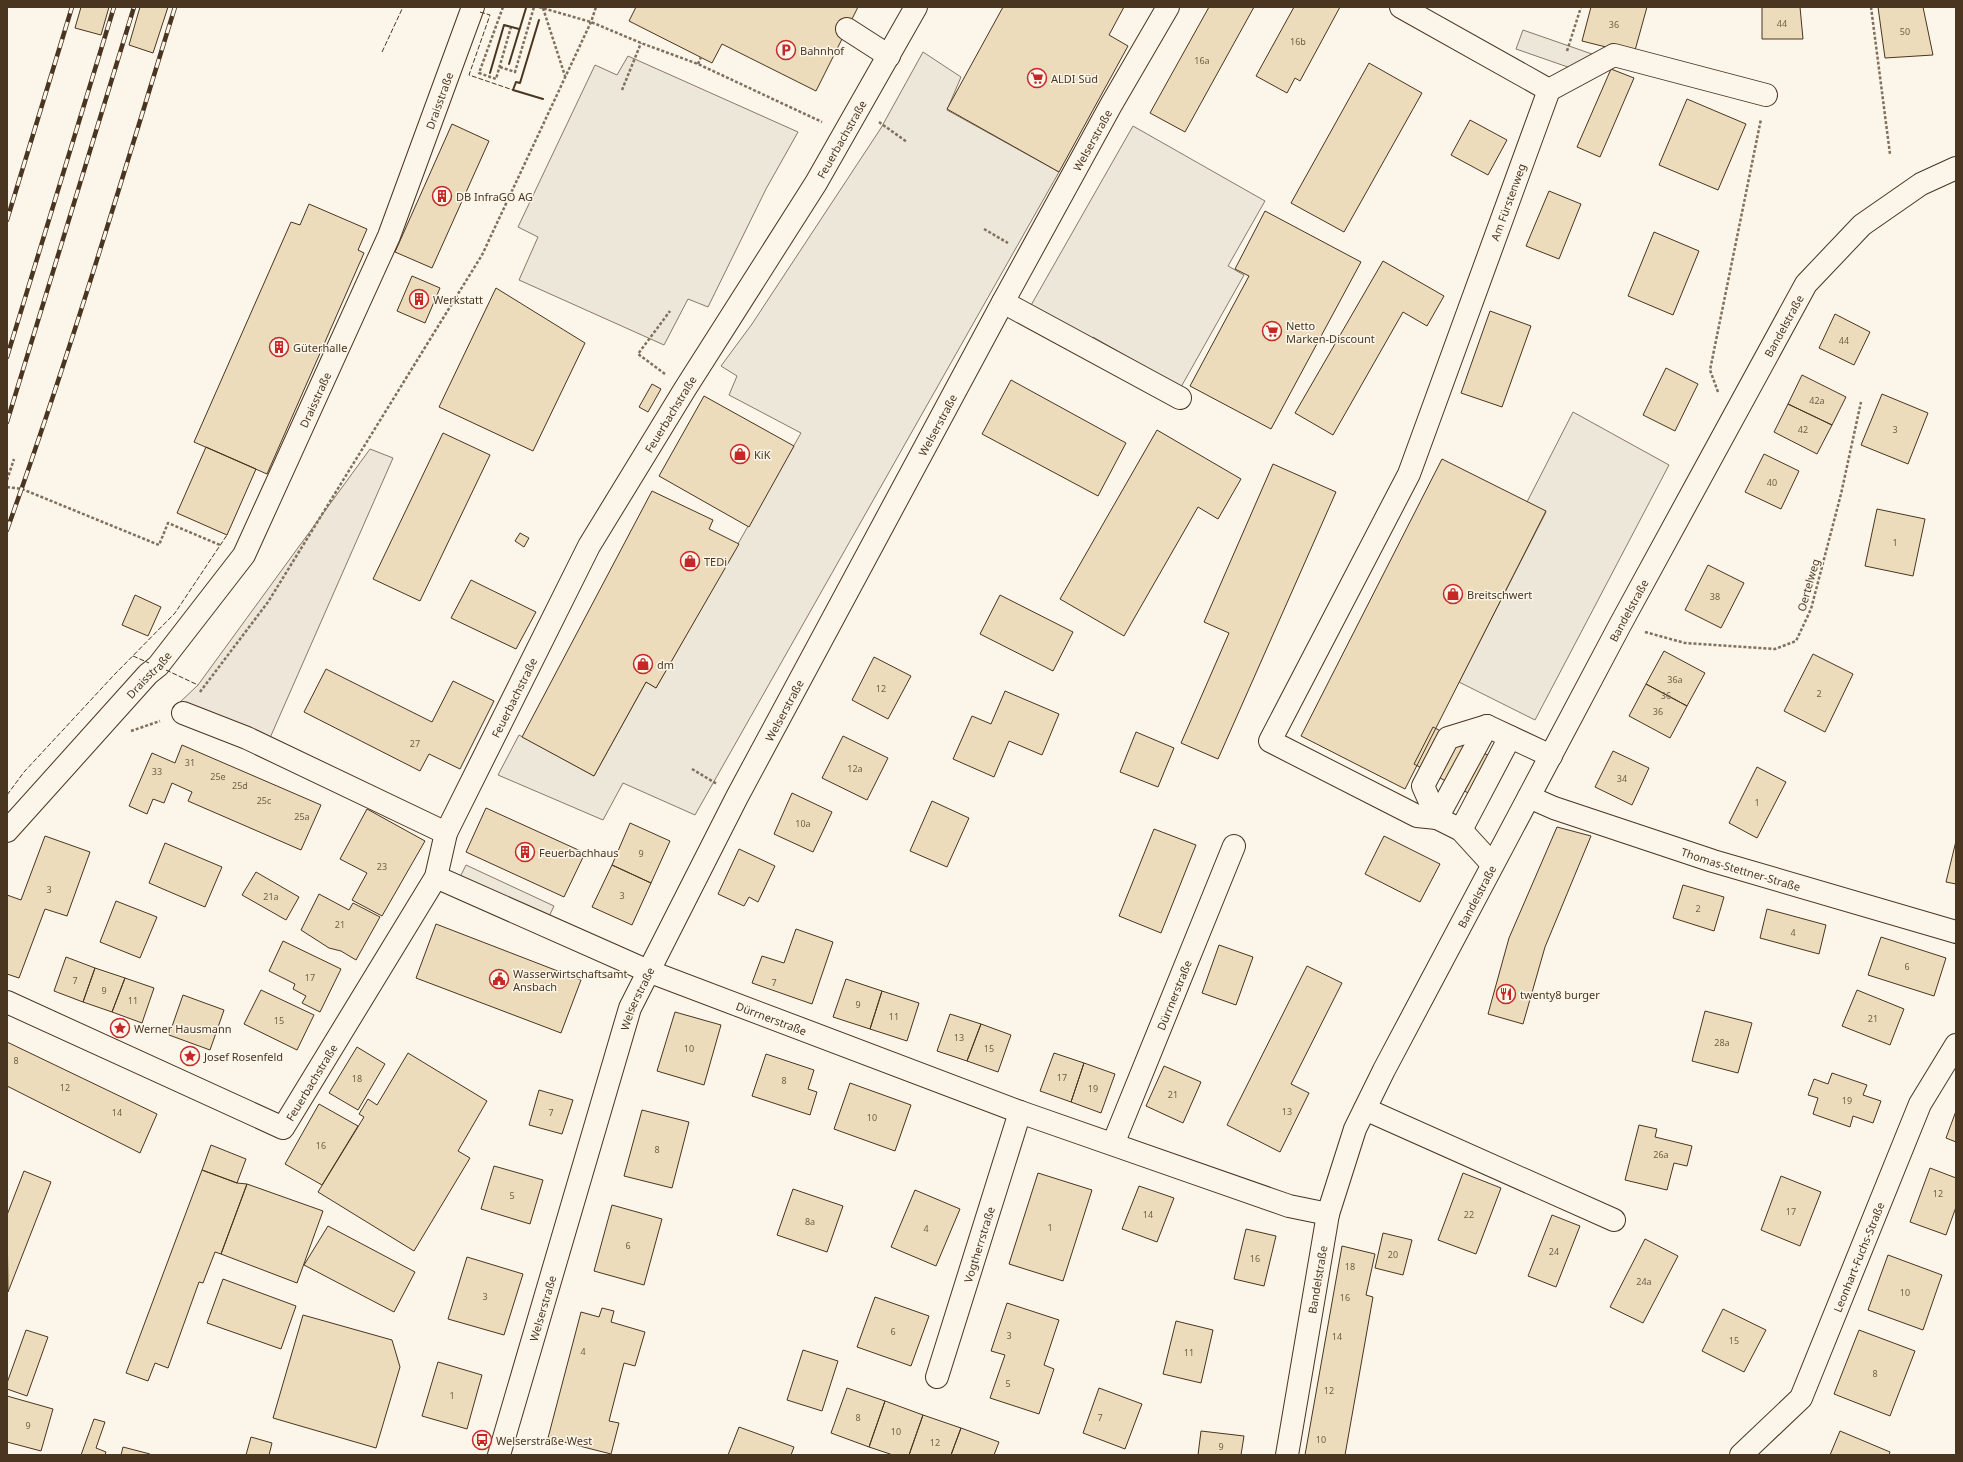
<svg xmlns="http://www.w3.org/2000/svg" width="1963" height="1462" font-family="'Noto Sans',sans-serif">
<rect width="100%" height="100%" fill="#fbf6e9"/>
<path fill="#ede6d9" stroke="#887966" d="M370,449L393,458L266,747L177,705L198,685Z"/>
<path fill="#ede7d9" stroke="#887966" d="M1523,30L1592,54L1585,73L1516,49Z
M923,52L961,77L947,110L1059,172L695,815L623,783L603,820L498,775L519,735L594,776L646,682L656,688L801,433L729,395L737,376L721,366L752,324L881,128Z
M628,56L798,132L766,189L708,307L688,299L664,345L519,280L538,237L518,227L595,65L617,75Z
M1133,126L1265,201L1228,266L1244,275L1181,387L1093,337L1082,355L1022,321Z
M1573,412L1669,465L1535,720L1459,682L1546,512L1527,502Z
M466,865L554,906L545,925L456,885Z"/>
<path fill="#ecdcbc" stroke="#4a3520" d="M81,7H109L101,35L75,28Z
M140,7H168L153,53L129,45Z
M636,7H858L816,91L722,44L712,63L629,21Z
M1003,7H1124L1109,35L1128,46L1059,172L947,109Z
M1209,7H1254L1185,132L1150,113Z
M1294,7H1340L1300,81L1295,78L1287,93L1256,76Z
M1591,7H1647L1634,54L1582,41Z
M1762,7H1800L1803,39H1762Z
M1878,7H1923L1933,55L1885,58Z
M1369,63L1422,93L1344,232L1291,203Z
M1611,69L1634,78L1600,157L1577,147Z
M1687,99L1746,124L1718,190L1659,165Z
M1470,120L1507,140L1488,175L1451,155Z
M452,124L489,141L432,268L395,252Z
M1549,191L1581,204L1559,259L1526,246Z
M309,204L367,229L358,250L364,253L267,474L194,442L291,222L300,225Z
M1265,211L1361,262L1271,429L1190,386L1249,276L1235,269Z
M1654,232L1699,251L1673,315L1628,296Z
M1383,261L1444,296L1427,326L1403,312L1333,435L1295,413Z
M412,276L440,288L425,323L397,311Z
M496,288L585,343L533,451L439,407Z
M1490,311L1531,326L1502,407L1461,393Z
M1835,314L1870,332L1854,365L1819,348Z
M1666,368L1698,384L1675,431L1643,415Z
M1802,375L1846,397L1832,425L1788,404Z
M1011,380L1126,443L1098,496L982,434Z
M652,384L661,389L648,412L639,407Z
M1882,394L1928,413L1908,464L1861,445Z
M704,396L794,446L749,527L659,476Z
M1788,404L1832,425L1817,454L1774,432Z
M1157,430L1241,479L1218,519L1198,507L1124,636L1060,599Z
M443,433L490,455L420,601L373,579Z
M206,447L256,469L227,535L177,513Z
M1764,454L1799,471L1781,509L1745,492Z
M1442,459L1546,511L1405,789L1301,736Z
M1273,464L1336,492L1218,759L1181,743L1229,633L1204,622Z
M652,491L713,520L709,529L739,544L656,688L646,682L594,776L522,737Z
M1877,509L1925,519L1913,576L1865,566Z
M520,533L529,538L524,547L515,541Z
M1708,565L1744,583L1721,628L1685,610Z
M471,580L536,612L516,649L451,618Z
M135,595L161,607L148,636L122,625Z
M1000,595L1073,632L1053,671L980,634Z
M1664,651L1705,673L1687,706L1646,684Z
M1813,654L1853,674L1825,732L1784,711Z
M874,657L911,676L888,719L852,700Z
M326,669L432,722L453,681L494,701L460,769L429,754L420,771L304,712Z
M1646,684L1687,706L1670,738L1629,716Z
M1005,691L1059,714L1042,755L1009,741L994,777L953,759L972,716L991,724Z
M1433,727L1505,764L1485,802L1414,764Z
M1136,732L1174,748L1158,787L1120,772Z
M843,736L888,758L867,800L822,778Z
M182,745L321,805L301,850L188,801L192,792L172,783L164,803L153,799L147,814L129,806L152,753L175,763Z
M1613,751L1649,768L1632,805L1595,787Z
M1757,767L1786,782L1757,838L1729,823Z
M792,793L832,812L813,852L774,834Z
M932,801L969,818L947,867L910,851Z
M486,808L585,853L564,897L466,852Z
M367,809L425,841L382,916L352,900L367,873L340,859Z
M630,823L670,841L651,883L612,865Z
M1557,827L1591,836L1545,947L1523,1024L1488,1014L1509,938Z
M1154,829L1196,845L1161,933L1119,916Z
M45,836L90,852L67,916L45,909L19,978L7,974V895L21,900Z
M1384,836L1440,864L1420,902L1365,874Z
M1956,841V884L1946,882Z
M165,843L222,867L205,907L149,883Z
M739,849L775,866L758,902L749,897L744,906L718,894Z
M612,865L651,883L632,925L592,907Z
M256,872L299,897L286,920L242,895Z
M1683,885L1724,897L1714,931L1673,918Z
M319,894L349,910L353,903L380,917L356,960L341,951L329,948L301,930Z
M116,901L157,917L140,958L100,942Z
M1767,909L1826,925L1819,954L1760,938Z
M436,924L581,980L561,1033L416,978Z
M796,929L833,942L812,1004L752,983L762,956L784,963Z
M1881,937L1946,958L1934,996L1868,975Z
M283,941L341,969L320,1012L302,1003L306,996L293,989L295,984L269,971Z
M1219,945L1253,957L1236,1005L1202,993Z
M66,957L95,968L83,1002L54,991Z
M1307,966L1342,983L1291,1084L1309,1093L1280,1152L1227,1125Z
M95,968L125,978L112,1012L83,1002Z
M125,978L154,988L142,1023L112,1012Z
M846,979L882,991L870,1029L833,1017Z
M261,990L314,1015L297,1050L244,1024Z
M1857,990L1904,1009L1890,1045L1842,1026Z
M882,991L919,1003L907,1041L870,1029Z
M183,995L224,1010L210,1050L169,1035Z
M1705,1011L1752,1023L1738,1073L1692,1061Z
M675,1012L721,1025L704,1085L657,1071Z
M950,1014L981,1024L967,1061L937,1051Z
M981,1024L1011,1035L998,1072L967,1061Z
M7,1042L157,1114L140,1153L7,1086Z
M357,1047L385,1064L358,1110L329,1093Z
M408,1053L487,1101L458,1151L470,1158L414,1251L318,1192L364,1117L359,1114L368,1099L377,1105Z
M1054,1053L1084,1063L1071,1102L1040,1091Z
M766,1054L814,1070L808,1089L817,1092L810,1115L752,1096Z
M1084,1063L1115,1074L1101,1113L1071,1102Z
M1164,1066L1201,1082L1183,1123L1146,1106Z
M1832,1073L1867,1085L1863,1095L1881,1101L1873,1123L1853,1116L1850,1127L1813,1114L1818,1098L1808,1095L1814,1079L1828,1084Z
M850,1083L911,1105L895,1151L834,1129Z
M539,1090L573,1100L562,1134L529,1125Z
M319,1104L358,1126L322,1185L285,1164Z
M642,1110L689,1122L672,1188L624,1176Z
M1956,1111V1142L1946,1138Z
M1639,1125L1657,1129L1655,1137L1692,1146L1687,1166L1674,1163L1667,1190L1625,1180Z
M211,1145L246,1159L237,1183L202,1170Z
M494,1166L543,1180L530,1224L481,1209Z
M1930,1168L1956,1178V1207L1946,1235L1910,1222Z
M202,1170L237,1183L247,1184L221,1254L215,1252L203,1283L199,1282L168,1368L155,1363L148,1381L126,1373Z
M24,1171L51,1182L8,1292L7,1215Z
M1038,1173L1092,1190L1063,1281L1009,1264Z
M1463,1173L1501,1188L1476,1254L1438,1240Z
M1781,1176L1821,1192L1800,1246L1761,1230Z
M247,1184L323,1211L297,1283L221,1254Z
M1139,1186L1174,1198L1157,1242L1122,1229Z
M793,1189L843,1206L827,1252L777,1235Z
M915,1190L960,1209L936,1266L891,1247Z
M612,1205L662,1219L644,1285L594,1271Z
M1552,1215L1580,1226L1556,1287L1528,1276Z
M328,1226L415,1272L394,1312L304,1265Z
M1246,1229L1276,1236L1264,1286L1234,1279Z
M1383,1233L1412,1240L1403,1275L1375,1268Z
M1645,1239L1678,1256L1643,1323L1610,1307Z
M1342,1246L1375,1254L1366,1295L1373,1297L1345,1455H1305Z
M1888,1255L1942,1275L1923,1330L1868,1310Z
M467,1257L523,1274L504,1335L448,1319Z
M223,1279L296,1306L281,1349L207,1323Z
M875,1297L929,1316L911,1366L857,1347Z
M1007,1303L1059,1320L1044,1365L1054,1369L1039,1414L990,1398L1005,1355L991,1351Z
M602,1308L614,1311L611,1322L645,1332L635,1366L624,1363L609,1421L619,1423L611,1454L548,1438L581,1312L599,1317Z
M1723,1309L1766,1330L1744,1372L1702,1351Z
M303,1315L392,1340L400,1367L376,1448L273,1418Z
M1176,1321L1213,1330L1201,1383L1163,1374Z
M26,1330L48,1337L27,1396L7,1389V1383Z
M1859,1330L1915,1351L1890,1416L1834,1394Z
M803,1350L838,1361L822,1411L787,1400Z
M438,1362L482,1375L467,1429L422,1416Z
M847,1388L885,1401L869,1447L831,1433Z
M1099,1388L1142,1404L1125,1449L1083,1433Z
M7,1396L53,1409L41,1451L7,1442Z
M885,1401L923,1415L909,1455H893L869,1447Z
M923,1415L961,1428L951,1455H909Z
M94,1419L105,1422L96,1448L106,1452L105,1455H81Z
M739,1427L794,1447L791,1455H728Z
M961,1428L999,1442L994,1455H951Z
M1201,1431L1244,1436L1241,1455H1198Z
M1840,1431L1890,1452L1889,1455H1830Z
M251,1437L272,1443L269,1455H246Z
M123,1447L150,1454L149,1455H121Z"/>
<g fill="none" stroke-linecap="round" stroke-linejoin="round">
<g stroke="#4a3520" stroke-width="24">
<g id="minor">
<path d="M1401,7L1549,90"/>
<path d="M847,29L889,56"/>
<path d="M1549,90L1409,474L1270,741L1417,816L1437,818L1487,726L1551,756"/>
<path d="M1549,90L1614,55L1766,95"/>
<path d="M1003,302L1180,398"/>
<path d="M183,713L247,738L446,833"/>
<path d="M1487,726L1448,738L1423,786L1437,818L1461,830L1492,864"/>
<path id="s1" d="M1529,797L1554,808L1713,861L1956,932"/>
<path d="M1461,830L1510,737"/>
<path id="s2" d="M7,831L148,674L158,666L244,555L389,236L473,7"/>
<path id="s3" d="M436,877L648,971L1020,1112L1289,1206L1328,1214"/>
<path id="s4" d="M7,1002L283,1128L436,877L446,833L589,546L685,389L816,183L916,7"/>
<path d="M1365,1109L1614,1220"/>
<path id="s5" d="M1113,1144L1234,846"/>
<path id="s6" d="M937,1377L1020,1112"/>
<path id="s7" d="M499,1455L630,1008L737,797L1003,302L1111,105L1168,7"/>
<path id="s8" d="M1287,1455L1328,1214L1355,1129L1384,1070L1620,625L1806,284L1862,225L1921,184L1956,168"/>
<path id="s9" d="M1741,1455L1801,1398L1920,1104L1956,1045"/>
</g>
</g>
<path stroke="#7f6f5c" stroke-width="2.5" stroke-dasharray="3 2" stroke-linecap="butt" d="M503,7L479,73L496,79L511,27
M539,7L591,22L641,43L698,64L822,122
M1871,7L1890,154
M543,8L565,76
M1567,51L1581,7
M698,64L701,57
M500,67L515,72L534,7
M622,90L641,43
M879,122L907,142
M984,229L1008,243
M665,374L638,354L670,311
M1718,392L1710,370L1761,119
M7,480L14,459
M7,487L22,489L159,545L168,523L220,545
M1645,632L1685,643L1775,649L1796,641L1811,609L1841,494L1861,402
M200,692L268,602L482,255L591,22L596,7
M131,731L160,721
M692,769L717,784"/>
<use href="#minor" stroke="#fbf6e9" stroke-width="22"/>
<g stroke="#4a3520" stroke-width="4.5">
<path id="rail" d="M7,220L72,7
M7,357L114,7
M7,422L134,7
M7,530C69,357 121,182 175,7"/>
</g>
<use href="#rail" stroke="#fbf6e9" stroke-width="3" stroke-dasharray="9" stroke-linecap="butt"/>
<path stroke="#4a3520" stroke-width="1" stroke-dasharray="5 2" stroke-linecap="butt" d="M480,12L490,15L469,75L513,90
M382,52L403,7
M133,656L149,663
M166,670L198,685
M7,795L24,772L114,675L175,613L227,535"/>
<path stroke="#4a3520" stroke-width="2" d="M539,20L520,83L516,82L513,90L543,99
M509,64L526,8
M490,73L504,25L519,29"/>
</g>
<defs>
<g id="parking-ring" transform="scale(1)"><circle r="9.5" fill="#fbf6e9" stroke="#c62828" stroke-width="1.5"/><path d="M-3.5-5.5H1a3.5 3.5 0 0 1 0 7H-1V5.5H-3.5ZM-1-3.4V-.6H.8a1.4 1.4 0 0 0 0-2.8Z" fill="#c62828"/></g>
<g id="supermarket-ring" transform="scale(1)"><circle r="9.5" fill="#fbf6e9" stroke="#c62828" stroke-width="1.5"/><path d="M-6-5.5h2.5l.6 2H6L4.5 2H-2.5L-4.4-4H-6ZM-1.5 3.2a1.3 1.3 0 1 0 .1 0ZM3 3.2a1.3 1.3 0 1 0 .1 0Z" fill="#c62828"/></g>
<g id="building-ring" transform="scale(1)"><circle r="9.5" fill="#fbf6e9" stroke="#c62828" stroke-width="1.5"/><path d="M-4-6H4V6H1V3H-1V6H-4ZM-2.5-4.3h1.7v1.8h-1.7ZM.8-4.3h1.7v1.8H.8ZM-2.5-1h1.7V.8h-1.7ZM.8-1h1.7V.8H.8Z" fill="#c62828"/></g>
<g id="shop-ring" transform="scale(1)"><circle r="9.5" fill="#fbf6e9" stroke="#c62828" stroke-width="1.5"/><path d="M-5-2.5h2.3a2.7 3.5 0 0 1 5.4 0H5L5.5 6h-11ZM-1.5-2.5h3a1.5 2.3 0 0 0-3 0Z" fill="#c62828"/></g>
<g id="civic-ring" transform="scale(1)"><circle r="9.5" fill="#fbf6e9" stroke="#c62828" stroke-width="1.5"/><path d="M-.6-6.5H3V-4.5H.6V-3L4-1V1h2V6H-6V1h2V-1L-.6-3ZM-1.2 2.5V6h2.4V2.5Z" fill="#c62828"/></g>
<g id="restaurant-ring" transform="scale(1)"><circle r="9.5" fill="#fbf6e9" stroke="#c62828" stroke-width="1.5"/><path d="M-5-6h1v4h1v-4h1v4h1v-4h1v5L-1.5 .5V6h-2V.5L-5-1ZM5-6V6H3V1.5H1.5Q1.5-4 5-6Z" fill="#c62828"/></g>
<g id="sight-ring" transform="scale(1)"><circle r="9.5" fill="#fbf6e9" stroke="#c62828" stroke-width="1.5"/><path d="M0-6L1.8-2.2L6-1.7L2.9 1.2L3.7 5.4L0 3.3L-3.7 5.4L-2.9 1.2L-6-1.7L-1.8-2.2Z" fill="#c62828"/></g>
<g id="bus-ring" transform="scale(1)"><circle r="9.5" fill="#fbf6e9" stroke="#c62828" stroke-width="1.5"/><path d="M-5-6H5V4H4V6H2V4H-2V6H-4V4H-5ZM-3.5-4V0h7V-4ZM-3.5 1.2v1.5H-2V1.2ZM2 1.2v1.5H3.5V1.2Z" fill="#c62828"/></g>
</defs>
<g fill-rule="evenodd">
<use href="#parking-ring" x="786" y="50"/>
<use href="#supermarket-ring" x="1037" y="78"/>
<use href="#building-ring" x="442" y="196"/>
<use href="#building-ring" x="419" y="299"/>
<use href="#supermarket-ring" x="1272" y="331"/>
<use href="#building-ring" x="279" y="347"/>
<use href="#shop-ring" x="740" y="454"/>
<use href="#shop-ring" x="690" y="561"/>
<use href="#shop-ring" x="1453" y="594"/>
<use href="#shop-ring" x="643" y="664"/>
<use href="#building-ring" x="525" y="852"/>
<use href="#civic-ring" x="499" y="979"/>
<use href="#restaurant-ring" x="1506" y="994"/>
<use href="#sight-ring" x="120" y="1028"/>
<use href="#sight-ring" x="190" y="1056"/>
<use href="#bus-ring" x="482" y="1440"/>
</g>
<g text-anchor="middle" dominant-baseline="central" stroke-width="3" stroke-linejoin="round" paint-order="stroke">
<g font-size="9" fill="#725f47">
<text x="1782" y="23">44</text>
<text x="1614" y="24">36</text>
<text x="1905" y="31">50</text>
<text x="1298" y="41">16b</text>
<text x="1202" y="60">16a</text>
<text x="1844" y="340">44</text>
<text x="1817" y="400">42a</text>
<text x="1803" y="429">42</text>
<text x="1895" y="429">3</text>
<text x="1772" y="482">40</text>
<text x="1895" y="542">1</text>
<text x="1715" y="596">38</text>
<text x="1675" y="679">36a</text>
<text x="881" y="688">12</text>
<text x="1819" y="693">2</text>
<text x="1666" y="695">36</text>
<text x="1658" y="711">36</text>
<text x="415" y="743">27</text>
<text x="190" y="762">31</text>
<text x="855" y="768">12a</text>
<text x="157" y="771">33</text>
<text x="218" y="776">25e</text>
<text x="1622" y="778">34</text>
<text x="240" y="785">25d</text>
<text x="264" y="800">25c</text>
<text x="1757" y="802">1</text>
<text x="302" y="816">25a</text>
<text x="803" y="823">10a</text>
<text x="641" y="853">9</text>
<text x="382" y="866">23</text>
<text x="49" y="889">3</text>
<text x="622" y="895">3</text>
<text x="271" y="896">21a</text>
<text x="1698" y="908">2</text>
<text x="340" y="924">21</text>
<text x="1793" y="932">4</text>
<text x="1907" y="966">6</text>
<text x="310" y="977">17</text>
<text x="75" y="980">7</text>
<text x="774" y="982">7</text>
<text x="104" y="990">9</text>
<text x="133" y="1000">11</text>
<text x="858" y="1004">9</text>
<text x="894" y="1016">11</text>
<text x="1873" y="1018">21</text>
<text x="279" y="1020">15</text>
<text x="959" y="1037">13</text>
<text x="1722" y="1042">28a</text>
<text x="689" y="1048">10</text>
<text x="989" y="1048">15</text>
<text x="16" y="1060">8</text>
<text x="1062" y="1077">17</text>
<text x="357" y="1078">18</text>
<text x="784" y="1080">8</text>
<text x="65" y="1087">12</text>
<text x="1093" y="1088">19</text>
<text x="1173" y="1094">21</text>
<text x="1847" y="1100">19</text>
<text x="1287" y="1111">13</text>
<text x="117" y="1112">14</text>
<text x="551" y="1112">7</text>
<text x="872" y="1117">10</text>
<text x="321" y="1145">16</text>
<text x="657" y="1149">8</text>
<text x="1661" y="1154">26a</text>
<text x="1938" y="1193">12</text>
<text x="512" y="1195">5</text>
<text x="1791" y="1211">17</text>
<text x="1148" y="1214">14</text>
<text x="1469" y="1214">22</text>
<text x="810" y="1221">8a</text>
<text x="1050" y="1227">1</text>
<text x="926" y="1228">4</text>
<text x="628" y="1245">6</text>
<text x="1554" y="1251">24</text>
<text x="1393" y="1254">20</text>
<text x="1255" y="1258">16</text>
<text x="1350" y="1266">18</text>
<text x="1644" y="1281">24a</text>
<text x="1905" y="1292">10</text>
<text x="485" y="1296">3</text>
<text x="1345" y="1297">16</text>
<text x="893" y="1331">6</text>
<text x="1009" y="1335">3</text>
<text x="1337" y="1336">14</text>
<text x="1734" y="1340">15</text>
<text x="583" y="1351">4</text>
<text x="1189" y="1352">11</text>
<text x="1875" y="1373">8</text>
<text x="1008" y="1383">5</text>
<text x="1329" y="1390">12</text>
<text x="452" y="1395">1</text>
<text x="858" y="1417">8</text>
<text x="1100" y="1417">7</text>
<text x="28" y="1425">9</text>
<text x="896" y="1431">10</text>
<text x="1321" y="1439">10</text>
<text x="935" y="1442">12</text>
<text x="1221" y="1446">9</text>
</g>
<g font-size="11" fill="#4a3520" stroke="#fbf6e9" text-anchor="start">
<text x="800" y="50">Bahnhof</text>
<text x="1051" y="78">ALDI Süd</text>
<text x="456" y="196">DB InfraGO AG</text>
<text x="433" y="299">Werkstatt</text>
<text x="1286" y="325">Netto<tspan x="1286" dy="13">Marken-Discount</tspan></text>
<text x="293" y="347">Güterhalle</text>
<text x="754" y="454">KiK</text>
<text x="704" y="561">TEDi</text>
<text x="1467" y="594">Breitschwert</text>
<text x="657" y="664">dm</text>
<text x="539" y="852">Feuerbachhaus</text>
<text x="513" y="973">Wasserwirtschaftsamt<tspan x="513" dy="13">Ansbach</tspan></text>
<text x="1520" y="994">twenty8 burger</text>
<text x="134" y="1028">Werner Hausmann</text>
<text x="204" y="1056">Josef Rosenfeld</text>
<text x="496" y="1440">Welserstraße West</text>
</g>
<g font-size="11" fill="#4a3520" stroke="#fbf6e9">
<text stroke="none"><textPath href="#s2" startOffset="859">Draisstraße</textPath></text>
<text stroke="none"><textPath href="#s4" startOffset="1442">Feuerbachstraße</textPath></text>
<text stroke="none"><textPath href="#s7" startOffset="1449">Welserstraße</textPath></text>
<text transform="translate(1508 202) rotate(-70)">Am Fürstenweg</text>
<text stroke="none"><textPath href="#s8" startOffset="1244">Bandelstraße</textPath></text>
<text stroke="none"><textPath href="#s2" startOffset="535">Draisstraße</textPath></text>
<text stroke="none"><textPath href="#s4" startOffset="1118">Feuerbachstraße</textPath></text>
<text stroke="none"><textPath href="#s7" startOffset="1125">Welserstraße</textPath></text>
<text transform="translate(1808 585) rotate(-74)">Oertelweg</text>
<text stroke="none"><textPath href="#s8" startOffset="920">Bandelstraße</textPath></text>
<text stroke="none"><textPath href="#s2" startOffset="211">Draisstraße</textPath></text>
<text stroke="none"><textPath href="#s4" startOffset="794">Feuerbachstraße</textPath></text>
<text stroke="none"><textPath href="#s7" startOffset="801">Welserstraße</textPath></text>
<text stroke="none"><textPath href="#s1" startOffset="224">Thomas-Stettner-Straße</textPath></text>
<text stroke="none"><textPath href="#s8" startOffset="596">Bandelstraße</textPath></text>
<text stroke="none"><textPath href="#s5" startOffset="161">Dürrnerstraße</textPath></text>
<text stroke="none"><textPath href="#s7" startOffset="477">Welserstraße</textPath></text>
<text stroke="none"><textPath href="#s3" startOffset="364">Dürrnerstraße</textPath></text>
<text stroke="none"><textPath href="#s4" startOffset="357">Feuerbachstraße</textPath></text>
<text stroke="none"><textPath href="#s6" startOffset="139">Vogtherrstraße</textPath></text>
<text stroke="none"><textPath href="#s9" startOffset="235">Leonhart-Fuchs-Straße</textPath></text>
<text stroke="none"><textPath href="#s8" startOffset="178">Bandelstraße</textPath></text>
<text stroke="none"><textPath href="#s7" startOffset="153">Welserstraße</textPath></text>
</g>
</g>
<rect width="1963" height="1462" fill="none" stroke="#4a3520" stroke-width="16"/>
</svg>
